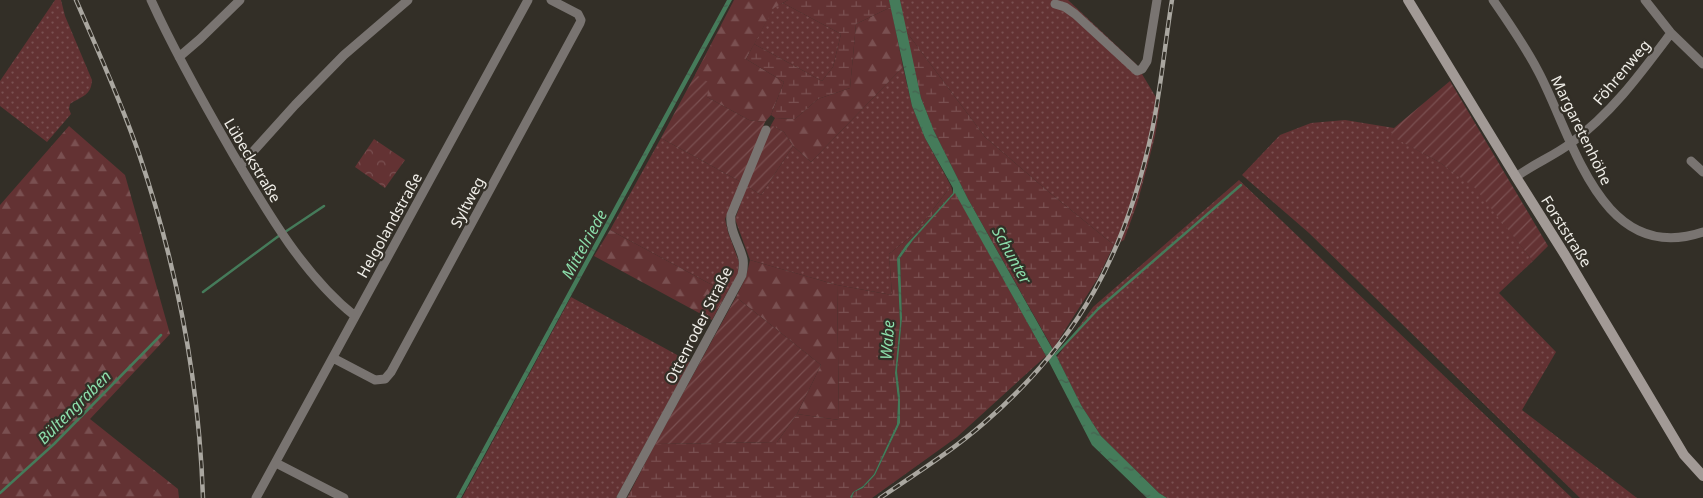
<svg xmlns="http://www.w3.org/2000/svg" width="1703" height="498" font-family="'Noto Sans',sans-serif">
<defs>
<pattern id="grass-dots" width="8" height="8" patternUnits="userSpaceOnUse" patternTransform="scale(1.25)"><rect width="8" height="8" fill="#633233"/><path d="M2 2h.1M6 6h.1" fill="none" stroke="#7a5051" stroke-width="1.8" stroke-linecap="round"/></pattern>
<pattern id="forest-firs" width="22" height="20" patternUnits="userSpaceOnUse" patternTransform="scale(1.25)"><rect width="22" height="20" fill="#633233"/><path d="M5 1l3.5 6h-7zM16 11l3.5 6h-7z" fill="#7a5051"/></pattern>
<pattern id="wetland-marsh" width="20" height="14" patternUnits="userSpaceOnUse" patternTransform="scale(1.25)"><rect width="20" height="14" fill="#633233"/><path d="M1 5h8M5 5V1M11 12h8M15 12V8" fill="none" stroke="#7a5051"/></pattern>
<pattern id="park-crowns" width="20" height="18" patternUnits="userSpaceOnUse" patternTransform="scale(1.25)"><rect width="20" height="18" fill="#633233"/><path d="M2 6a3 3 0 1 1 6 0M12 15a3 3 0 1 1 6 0" fill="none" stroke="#7a5051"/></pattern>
<pattern id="garden-furrows" width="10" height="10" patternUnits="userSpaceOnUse" patternTransform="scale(1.25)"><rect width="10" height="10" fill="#633233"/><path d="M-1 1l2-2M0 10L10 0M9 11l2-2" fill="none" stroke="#7a5051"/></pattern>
<pattern id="water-ripples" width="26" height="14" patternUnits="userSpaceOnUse" patternTransform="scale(1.25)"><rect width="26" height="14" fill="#457b5a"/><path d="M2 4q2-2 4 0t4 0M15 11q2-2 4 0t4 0" fill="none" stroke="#466150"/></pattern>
</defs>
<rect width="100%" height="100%" fill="#332f27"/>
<path fill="url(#grass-dots)" d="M55,0H61L65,16L92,80C91,96 82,96 70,104L69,109L71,114L47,142L0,106V81Z
M900,0H1068L1136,64L1160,104L1155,136L1146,171L1137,204L1124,240L1114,245L1050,193L985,137L905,30Z
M783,3L841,34L833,67L822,81L754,44L774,7Z
M903,67L912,106L925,138L951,186L915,233L889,254L892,295L837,285L750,260L735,219L747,186L761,195L793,146L811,162Z
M1345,120L1394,128L1392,136L1439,162L1476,188L1533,261L1499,293L1556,352L1522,410L1637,498H1580L1309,233L1242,175L1280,135L1311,123Z
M661,138L741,182L725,219L728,232L739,262L738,274L727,293L610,230Z
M1239,180L1572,498H1167L1159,493L1101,436L1081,405L1057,357L1093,307Z
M571,297L690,362L616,498H462Z"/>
<path fill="url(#forest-firs)" d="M734,0H788L774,8L746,59L784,82L771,115L765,122L749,120L707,97L695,75Z
M891,7L903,67L811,162L793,146L784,132L771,125L775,118L795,119L818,99L850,88L856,24Z
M69,126L125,175L170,334L90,419L178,489L179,498H0V205Z
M610,230L727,293L712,320L594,256Z
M750,260L837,285L839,420L797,414L821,365L736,297L746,277Z"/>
<path fill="url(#wetland-marsh)" d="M788,0H889L891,7L856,24L850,88L818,99L795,119L775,118L771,115L784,82L746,59L754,44L822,81L833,67L841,34L783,3Z
M905,30L985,137L1050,193L1114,245L1098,278L1053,349L968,199L934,131L921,98Z
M951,186L953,193L906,245L897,258L900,323L895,373L898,400L897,424L874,474L863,486L853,492L851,498H627L655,444L777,442L797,414L839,420L837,285L892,295L889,254L915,233Z
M955,192L1046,356L957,437L872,498H852L854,492L863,488L875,475L900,423V397L897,371L902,318L900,258L913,240Z"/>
<path fill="url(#park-crowns)" d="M374,139L405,160L385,188L355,167Z"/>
<path fill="url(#garden-furrows)" d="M722,25L696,75L710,83L707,97L749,120L765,122L741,182L661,138Z
M1450,81L1548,246L1533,261L1475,188L1439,162L1391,136L1394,128Z
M771,125L784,132L793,146L761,195L747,186Z
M736,297L821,365L797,414L777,442L655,444Z"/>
<path fill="url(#water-ripples)" d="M727,0H732L461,498H456Z
M889,0H900L921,98L934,131L968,199L1057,357L1081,405L1101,436L1159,493L1167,498H1147L1092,445L1046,356L955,193L913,240L900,258L902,318L897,371L900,397V423L875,475L863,488L854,492L852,498L850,497L853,492L863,486L874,474L897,424L898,400L895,373L900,323L897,258L906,245L953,193V188L925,138L912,106Z"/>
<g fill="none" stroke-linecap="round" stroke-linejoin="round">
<path stroke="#457b5a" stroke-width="2.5" d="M285,232L324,206
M203,292L280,235
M1054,356L1098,309L1241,185
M0,493L54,444L161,335"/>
<path stroke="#797471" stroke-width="9" d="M151,0C175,53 204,104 233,154C266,210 304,276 355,316
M1493,0C1509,23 1525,46 1538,71C1573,136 1600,267 1703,232
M1645,0L1671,33L1703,64
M1055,4L1065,7L1075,14L1137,71L1142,69L1147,61L1157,0
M179,57L200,39L240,0
M1691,161L1703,172
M240,166L295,105L344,55L408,0
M1516,177C1533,164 1554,156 1571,143C1612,113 1641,73 1671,33
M333,358L375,380L385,379L391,372L580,23L581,20L578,14L551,0
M276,463L344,498
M256,498L528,0
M621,498L742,275C743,270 744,264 743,259C740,245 729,230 731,215L766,130"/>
<path stroke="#a29a96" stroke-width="10" d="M1408,0L1516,177L1565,255L1684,455L1703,476"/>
<g stroke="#aaa7a0" stroke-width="4.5">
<path id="rail" d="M76,0C98,51 121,101 139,154C177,266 199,380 203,498
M880,498C915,474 952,451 984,423C1079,341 1126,252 1152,131C1161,88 1165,43 1172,0"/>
</g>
<use href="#rail" stroke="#332f27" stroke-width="2.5" stroke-dasharray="8" stroke-linecap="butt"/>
</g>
<g text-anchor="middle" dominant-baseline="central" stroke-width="4.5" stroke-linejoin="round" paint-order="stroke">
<g font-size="15" fill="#f0eee8" stroke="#332f27">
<text transform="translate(1621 72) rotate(-50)">Föhrenweg</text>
<text transform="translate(1582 130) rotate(64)">Margaretenhöhe</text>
<text transform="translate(253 160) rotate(59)">Lübeckstraße</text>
<text transform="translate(467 202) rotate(-62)">Syltweg</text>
<text transform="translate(389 225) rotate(-61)">Helgolandstraße</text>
<text transform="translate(1567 231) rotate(58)">Forststraße</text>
<text transform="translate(698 325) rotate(-63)">Ottenroder Straße</text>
</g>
<g font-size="16" font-style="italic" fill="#8bddaa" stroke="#332f27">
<text transform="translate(584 244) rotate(-61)">Mittelriede</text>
<text transform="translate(1012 255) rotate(61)">Schunter</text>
<text transform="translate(887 340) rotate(-86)">Wabe</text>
<text transform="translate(74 407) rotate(-45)">Bültengraben</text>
</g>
</g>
</svg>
